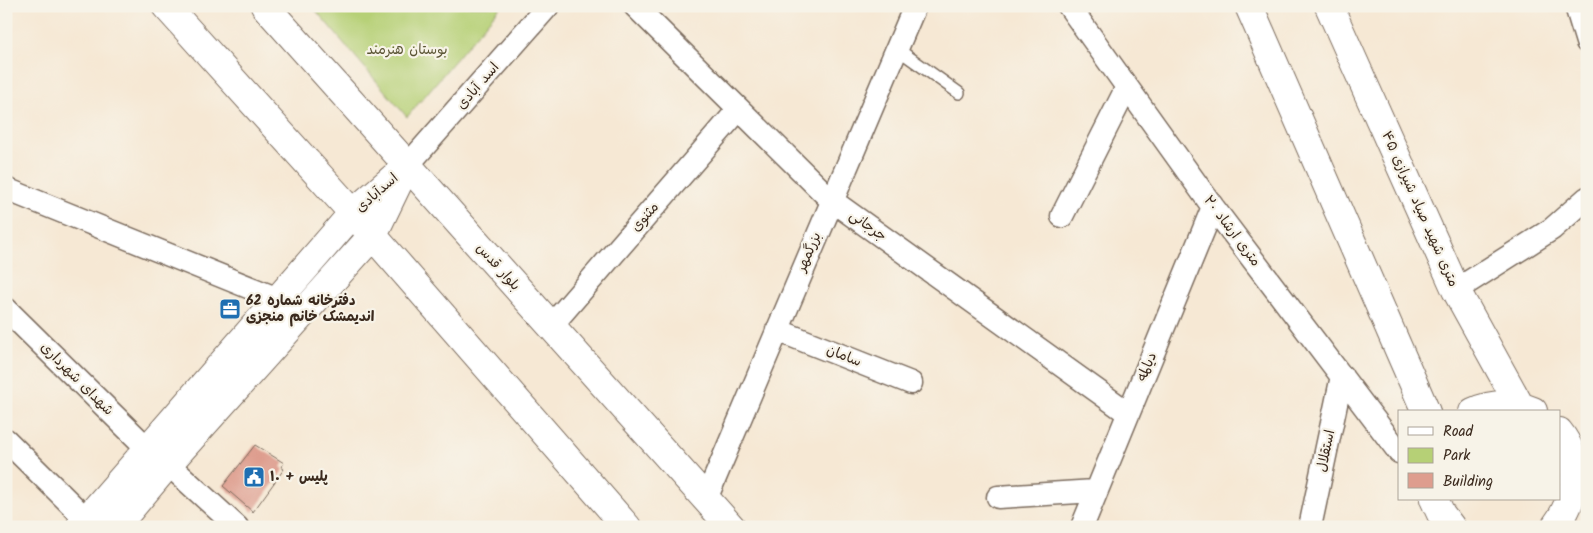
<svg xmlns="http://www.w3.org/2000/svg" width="1593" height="533" font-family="Kalam,'Playpen Sans Arabic',sans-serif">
<rect width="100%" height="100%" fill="#f7f3e8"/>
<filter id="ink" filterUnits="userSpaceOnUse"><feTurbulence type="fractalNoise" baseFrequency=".02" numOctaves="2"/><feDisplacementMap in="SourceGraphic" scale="10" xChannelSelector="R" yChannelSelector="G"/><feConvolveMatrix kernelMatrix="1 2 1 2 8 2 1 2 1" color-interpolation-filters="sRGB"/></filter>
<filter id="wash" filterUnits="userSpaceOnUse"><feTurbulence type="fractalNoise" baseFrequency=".0096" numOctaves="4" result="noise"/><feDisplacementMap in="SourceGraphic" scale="20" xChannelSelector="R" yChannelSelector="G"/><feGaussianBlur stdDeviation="1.12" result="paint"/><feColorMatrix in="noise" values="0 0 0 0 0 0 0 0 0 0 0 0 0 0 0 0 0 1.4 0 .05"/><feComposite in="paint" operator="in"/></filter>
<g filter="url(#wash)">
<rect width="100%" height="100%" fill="#f6e8d4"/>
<path fill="#b6d076" stroke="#787d4a" d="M312,6H501L407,117Z"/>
<g id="blocks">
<path fill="#de9d8e" d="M255,445L284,463L281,467L284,469L253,512L223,486Z"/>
</g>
</g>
<g filter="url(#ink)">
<use href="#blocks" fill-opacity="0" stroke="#7c6c5e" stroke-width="1"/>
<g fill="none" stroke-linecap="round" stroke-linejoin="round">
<g stroke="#7c6c5e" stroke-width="14">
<path id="service" d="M896,48L959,93"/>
</g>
<g stroke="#7c6c5e" stroke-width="25">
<path id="minor" d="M635,6L831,200L1128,413
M1069,6L1213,207L1399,452
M1576,6L1587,42
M407,166L548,6
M6,189L278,299
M1062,216L1127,87
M1456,290L1552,229L1587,198
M6,309L147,448
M551,326L739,109
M777,330L911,383
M6,440L86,519
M168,464L237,527
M998,497L1095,491
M706,499L915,6
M1082,527L1213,207
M1310,527L1342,376"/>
</g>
<g stroke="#7c6c5e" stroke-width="30">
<path id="tertiary" d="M1249,6L1426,412
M1329,6L1456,290L1520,406
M1473,412C1493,403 1513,403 1533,411
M1434,499L1441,514L1451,527
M80,527L353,213L407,166
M115,527L168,464L373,235L401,177
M1555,527C1576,499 1583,462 1559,432"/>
</g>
<g stroke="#7c6c5e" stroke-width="30">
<path id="secondary" d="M166,6L353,213L627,527
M265,6L731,527"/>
</g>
<use href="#service" stroke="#fff" stroke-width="11"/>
<use href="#minor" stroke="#fff" stroke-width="22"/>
<use href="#tertiary" stroke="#fff" stroke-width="28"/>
<use href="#secondary" stroke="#fff" stroke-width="28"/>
</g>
</g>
<defs>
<g id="office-square" transform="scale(1.125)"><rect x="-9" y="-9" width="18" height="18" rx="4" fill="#1f6fb2" stroke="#f7f3e8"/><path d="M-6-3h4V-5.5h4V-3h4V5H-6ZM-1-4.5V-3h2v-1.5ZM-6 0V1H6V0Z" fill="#fff"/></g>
<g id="civic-square" transform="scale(1.125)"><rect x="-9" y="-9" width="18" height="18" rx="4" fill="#1f6fb2" stroke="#f7f3e8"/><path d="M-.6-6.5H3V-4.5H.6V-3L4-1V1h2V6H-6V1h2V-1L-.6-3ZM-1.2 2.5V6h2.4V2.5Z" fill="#fff"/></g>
</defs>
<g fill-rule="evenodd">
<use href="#office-square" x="230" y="309"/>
<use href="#civic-square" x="254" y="477"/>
</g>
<g text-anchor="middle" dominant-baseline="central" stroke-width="4.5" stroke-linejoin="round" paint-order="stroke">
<g font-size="14" fill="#5a5434" stroke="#f7f3e8">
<text x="407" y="50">بوستان هنرمند</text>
</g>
<g font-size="14" fill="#3b2a1e" stroke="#f7f3e8">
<text transform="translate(478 86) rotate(-49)">اسد آبادی</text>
<text transform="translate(377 193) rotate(-41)">اسدآبادی</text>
<text transform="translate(1420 209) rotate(66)">۴۵ متری شهید صیاد شیرازی</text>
<text transform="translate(645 217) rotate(-49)">مثنوی</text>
<text transform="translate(868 226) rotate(36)">جرجانی</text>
<text transform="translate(1232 231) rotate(53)">۲۰ متری ارشاد</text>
<text transform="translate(809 252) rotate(-67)">بزرگمهر</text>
<text transform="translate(498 267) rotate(48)">بلوار قدس</text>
<text transform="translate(844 356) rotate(22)">سامان</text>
<text transform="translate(1147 367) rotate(-67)">دیالمه</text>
<text transform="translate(77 379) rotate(45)">شهدای شهرداری</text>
<text transform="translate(1326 451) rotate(-78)">استقلال</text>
</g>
<g font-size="14" font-weight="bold" fill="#3b2a1e" stroke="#f7f3e8" text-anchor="start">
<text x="246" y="301">دفترخانه شماره 62<tspan x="246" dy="16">اندیمشک خانم منجزی</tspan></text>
<text x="270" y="477">پلیس + ۱۰</text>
</g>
</g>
<rect width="1593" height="533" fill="none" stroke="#f7f3e8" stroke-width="25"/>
<rect x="1398" y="410" width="162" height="90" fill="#f7f3e8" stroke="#aca397"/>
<rect x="1408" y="427" width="25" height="8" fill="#ffffff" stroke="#aca397"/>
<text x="1443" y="436" font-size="15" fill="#3b2a1e">Road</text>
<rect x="1408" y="448" width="25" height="15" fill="#b6d076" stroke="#aca397"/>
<text x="1443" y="460" font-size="15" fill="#3b2a1e">Park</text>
<rect x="1408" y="473" width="25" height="15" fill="#de9d8e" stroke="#aca397"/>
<text x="1443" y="486" font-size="15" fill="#3b2a1e">Building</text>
</svg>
